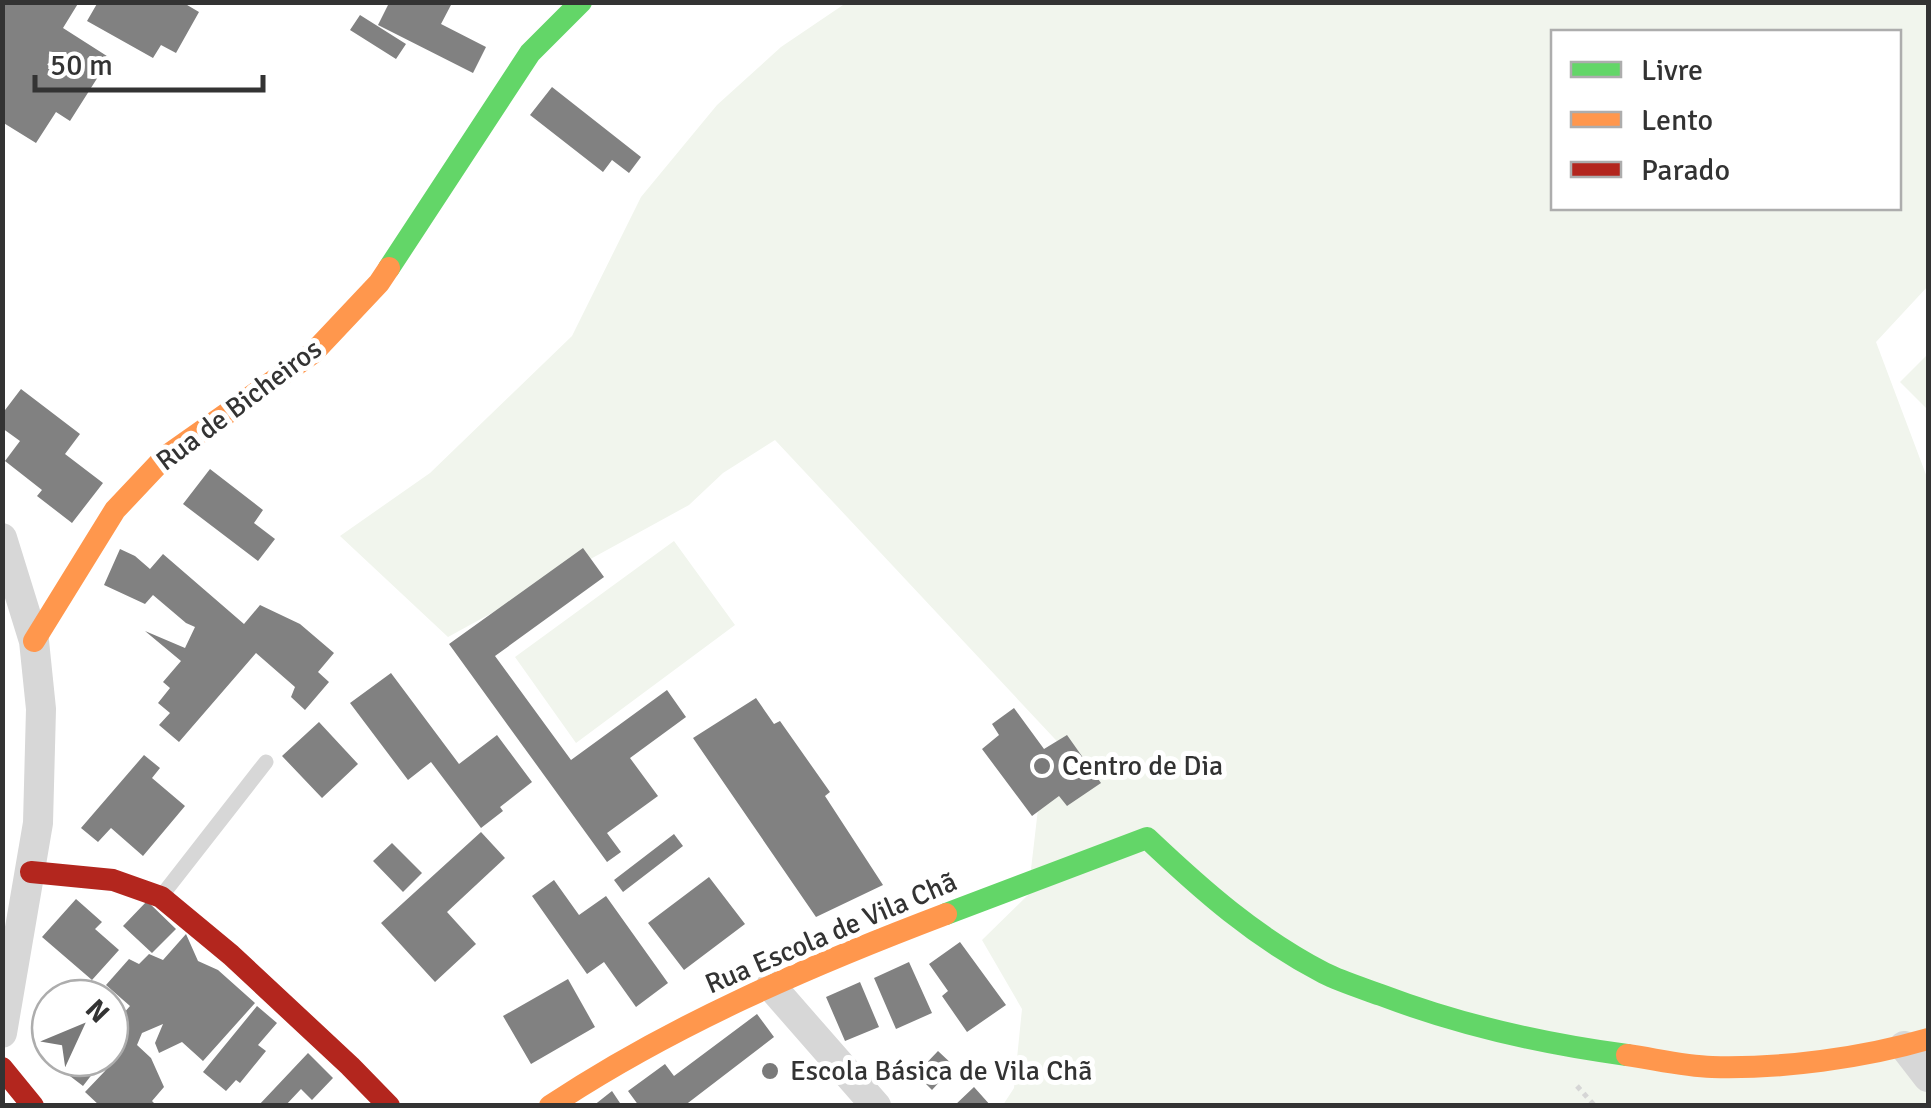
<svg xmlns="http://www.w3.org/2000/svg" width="1931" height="1108" font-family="Signika,sans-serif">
<rect width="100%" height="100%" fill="#fff"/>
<path fill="#f1f5ed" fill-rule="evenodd" d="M846,3H1928V286L1876,342L1928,480V1105H1003L1014,1088L1022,1009L982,940L1028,895L1038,809L1083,769L775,440L723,473L689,505L448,637L340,536L430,473L572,336L641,197L717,105L781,47ZM1554,32H1898V208H1554Z
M1928,354V410L1900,382Z
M674,541L735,625L576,743L515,657Z"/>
<path fill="#818181" d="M2,2H79L63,28L110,58L70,121L56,112L36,143L2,122Z
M98,2H182L199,12L176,53L161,45L153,58L87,21Z
M389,3H452L441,24L486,47L473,73L378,25Z
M360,15L406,44L396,59L350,30Z
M552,87L641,157L629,173L612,160L603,172L530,115Z
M21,389L80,434L65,454L103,483L72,523L37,496L42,490L5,461L20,441L2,428V414Z
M210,469L263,510L254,523L275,539L258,561L183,504Z
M583,548L604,577L495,656L571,760L667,690L686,717L630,758L658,796L607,833L621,852L607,862L449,644Z
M120,549L135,556L150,569L163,554L244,624L260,605L300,624L334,653L318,672L329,682L305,710L291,697L295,687L256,653L179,742L159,725L170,713L158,703L170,688L163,682L181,661L145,631L185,648L195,627L186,623L153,595L145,604L104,585Z
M391,673L459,764L497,735L532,782L500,807L503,811L481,828L431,762L408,780L350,703Z
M756,698L774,724L780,721L830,792L825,796L883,885L816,917L693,738Z
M1014,708L1044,749L1067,735L1101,783L1067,806L1059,796L1032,816L982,749L999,735L992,724Z
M319,722L358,764L322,798L282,756Z
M144,755L160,768L152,778L185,806L143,856L111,828L98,842L81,828Z
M481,832L505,858L447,912L476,944L435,982L381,923Z
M674,834L683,846L623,892L614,880Z
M392,843L422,873L403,892L373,861Z
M709,877L745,924L684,970L648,923Z
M554,880L579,915L606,896L668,983L636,1007L604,962L587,974L532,896Z
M76,899L102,922L95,929L119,950L92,980L42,937Z
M147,901L176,929L152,953L123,926Z
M186,934L198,961L218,970L255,1003L203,1061L182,1042L159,1053L155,1043L163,1024L142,1033L137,1045L151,1058L164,1087L152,1101L157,1106H100L85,1092L105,1071L113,1053L110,1050V1029L130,1006L106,985L129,959L139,964L149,954L163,960Z
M960,942L1006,1005L967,1032L942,996L948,991L929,964Z
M909,962L932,1013L896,1029L874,978Z
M568,979L595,1027L531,1064L503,1016Z
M860,982L879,1027L845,1041L826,997Z
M257,1006L277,1023L258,1045L266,1051L240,1083L236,1080L226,1091L203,1072Z
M757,1014L774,1037L684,1106H639L628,1091L665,1064L674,1076Z
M938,1051L954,1066L932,1090L916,1074Z
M308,1053L333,1078L312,1100L301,1089L285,1106H258Z
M78,1058H92L100,1064L83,1086L66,1073Z
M974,1087L991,1106H954Z
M612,1091L622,1106H593Z"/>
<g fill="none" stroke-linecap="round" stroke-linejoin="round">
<path stroke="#d6d6d6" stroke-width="5" stroke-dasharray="5 5" stroke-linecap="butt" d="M1577,1086L1595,1106"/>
<path stroke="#d7d7d7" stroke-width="15" d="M163,894L266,762"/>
<path stroke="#d7d7d7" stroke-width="30" d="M2,538L34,641L41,709L38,823L2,1033
M771,986L876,1106
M1904,1046L1928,1077"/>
<path stroke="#63d668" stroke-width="22" d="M389,268L530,53L581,2
M946,914L1147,838C1203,891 1255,937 1324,973C1342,982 1362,988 1381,995C1460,1025 1544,1044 1627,1055"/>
<path stroke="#ff974d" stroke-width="22" d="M34,641L115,510L165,457L313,353L379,283L389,268
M1627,1055C1655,1059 1684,1066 1712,1067C1781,1069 1863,1058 1928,1039
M550,1106C672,1025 809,966 946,914"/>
<path stroke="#b3261e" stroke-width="22" d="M31,872L113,880L161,897L231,955L350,1066L389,1106
M2,1068L33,1106"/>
</g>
<g fill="#7a7a7a" stroke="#fff" stroke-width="4">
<circle cx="1042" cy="766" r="10"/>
<circle cx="770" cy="1071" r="10"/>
</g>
<g text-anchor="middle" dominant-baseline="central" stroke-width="10" stroke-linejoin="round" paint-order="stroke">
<g font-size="28" fill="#333" stroke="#fff">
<text transform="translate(239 405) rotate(-37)">Rua de Bicheiros</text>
<text transform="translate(831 933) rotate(-23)">Rua Escola de Vila Chã</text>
</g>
<g font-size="28" fill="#333" stroke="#fff" text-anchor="start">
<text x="1062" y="766">Centro de Dia</text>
<text x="790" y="1071">Escola Básica de Vila Chã</text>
</g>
</g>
<rect width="1931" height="1108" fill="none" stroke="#333333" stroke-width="10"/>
<rect x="1551" y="30" width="350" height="180" fill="#ffffff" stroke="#adadad" stroke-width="2.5"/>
<rect x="1571" y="62" width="50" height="15" fill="#63d668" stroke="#adadad" stroke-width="2.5"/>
<text x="1641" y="80" font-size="30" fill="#333333">Livre</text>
<rect x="1571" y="112" width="50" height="15" fill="#ff974d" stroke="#adadad" stroke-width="2.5"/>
<text x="1641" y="130" font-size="30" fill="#333333">Lento</text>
<rect x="1571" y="162" width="50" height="15" fill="#b3261e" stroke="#adadad" stroke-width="2.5"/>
<text x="1641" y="180" font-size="30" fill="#333333">Parado</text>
<g transform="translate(80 1028) rotate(46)"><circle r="48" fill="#ffffff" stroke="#adadad" stroke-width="2.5"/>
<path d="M0-8L18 38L0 25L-18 38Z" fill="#7a7a7a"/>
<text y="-15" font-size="28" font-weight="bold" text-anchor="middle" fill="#333333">N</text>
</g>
<path d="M35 75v15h228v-15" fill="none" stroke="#333333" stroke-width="5"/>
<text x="50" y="75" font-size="30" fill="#333333" stroke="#ffffff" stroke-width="8" paint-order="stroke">50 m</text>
</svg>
